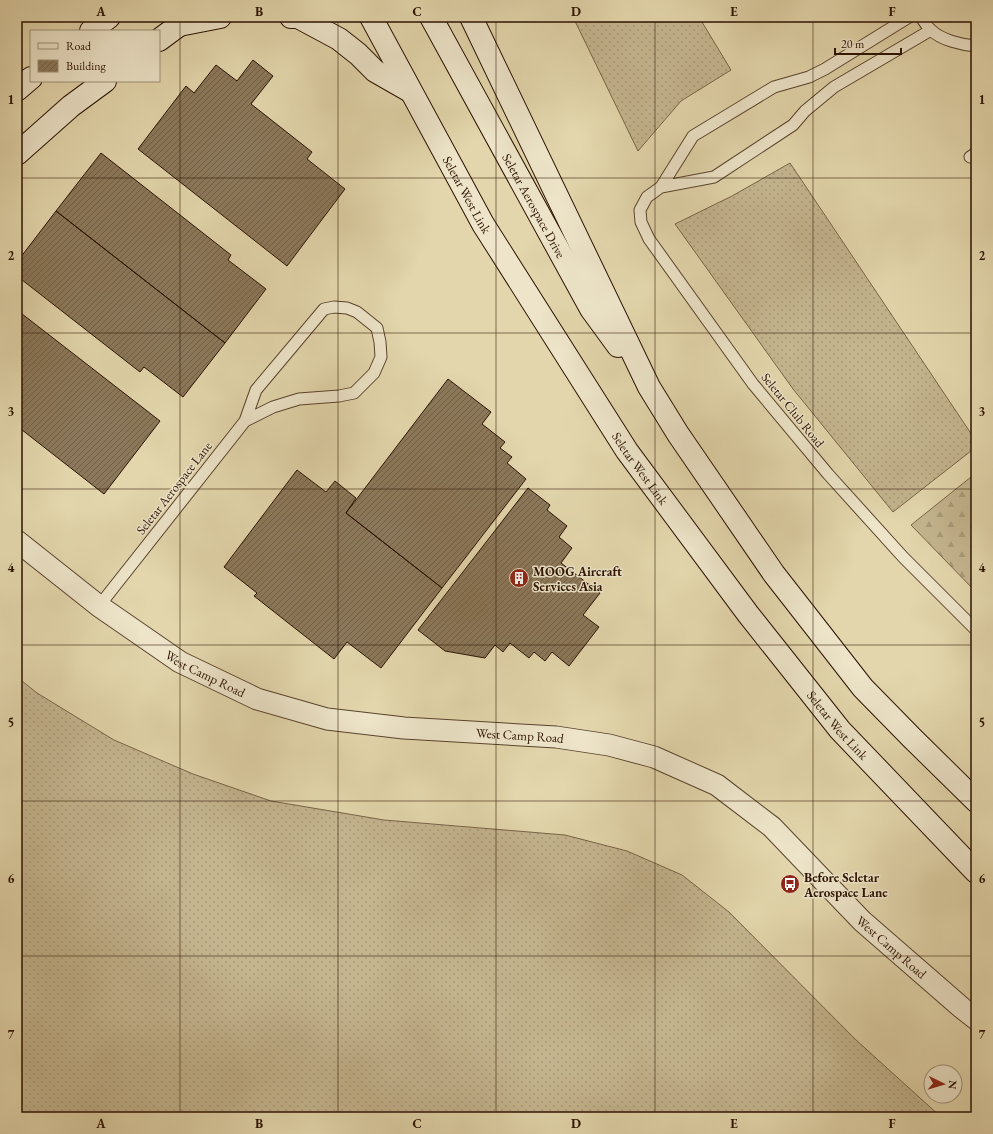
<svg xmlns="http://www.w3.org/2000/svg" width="993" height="1134" font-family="'EB Garamond',serif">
<defs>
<pattern id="grass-dots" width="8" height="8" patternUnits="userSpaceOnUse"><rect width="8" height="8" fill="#c4b58f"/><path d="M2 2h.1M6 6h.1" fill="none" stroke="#a99b7a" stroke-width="1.8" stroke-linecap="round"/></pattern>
<pattern id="forest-firs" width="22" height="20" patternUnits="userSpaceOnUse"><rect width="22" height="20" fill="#c4b58f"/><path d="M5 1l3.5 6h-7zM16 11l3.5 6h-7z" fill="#a99b7a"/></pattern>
<pattern id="building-hatch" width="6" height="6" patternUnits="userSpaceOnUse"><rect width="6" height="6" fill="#8b785a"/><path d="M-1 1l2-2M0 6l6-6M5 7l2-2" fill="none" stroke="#726148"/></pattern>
</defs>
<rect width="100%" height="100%" fill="#e3d6ac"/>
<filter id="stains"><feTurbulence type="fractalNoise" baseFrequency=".005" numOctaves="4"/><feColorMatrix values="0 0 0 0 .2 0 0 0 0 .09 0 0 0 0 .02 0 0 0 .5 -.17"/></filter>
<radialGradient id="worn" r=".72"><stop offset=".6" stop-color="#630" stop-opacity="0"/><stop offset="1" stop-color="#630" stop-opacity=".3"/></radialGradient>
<path fill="url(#grass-dots)" stroke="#786448" d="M573,17H699L731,70L681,101L638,151Z
M790,163L976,441V447L893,512L793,389L675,224L732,196Z
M17,677L37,693L114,740L193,774L271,801L384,820L565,835L627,851L682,875L729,912L855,1039L941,1117H17Z"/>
<path fill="url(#forest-firs)" stroke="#786448" d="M976,473V592L911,525Z"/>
<path fill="url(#building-hatch)" stroke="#2b1201" d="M253,60L273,76L251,104L312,152L307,159L345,189L287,266L138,149L186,86L194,93L216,65L237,81Z
M101,153L231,255L228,260L266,289L225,343L56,211Z
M56,211L225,343L183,397L144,367L140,372L17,276V262Z
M17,310L160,421L104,494L17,426Z
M448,379L491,412L482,424L505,442L500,448L512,457L507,463L526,479L442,588L346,513Z
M297,470L326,492L335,481L356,498L346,513L442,588L381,668L347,642L334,659L254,596L257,593L224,567Z
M528,488L550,505L547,510L567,526L559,537L572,548L561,563L600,593L583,615L599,627L569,666L552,652L545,661L534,652L529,658L510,643L503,652L495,645L485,658L445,651L418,630Z"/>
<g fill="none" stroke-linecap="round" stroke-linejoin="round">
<g stroke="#59432c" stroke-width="13">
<path id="lane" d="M921,17C924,21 927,27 931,30C941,40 962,45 976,46
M931,30L834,87L805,111L793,125L714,177L661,187L647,197L640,210L641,222L649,239L753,384L828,474L903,557L976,630
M970,157L976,153
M661,187L693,136L774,87L809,77L825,69L909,17
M99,606L245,421L256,390L324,309L334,307L347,308L357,312L377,328L380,342L381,357L374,373L354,393L339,396L299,399L273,407L245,421"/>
</g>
<g stroke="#59432c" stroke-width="23">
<g id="street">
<path id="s1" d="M17,541L99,606L180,662L257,699L327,719L404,728L556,737L609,745L654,757L717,785L772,827L862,921L962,1008L976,1019"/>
</g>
</g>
<g stroke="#2b1201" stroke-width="24">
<g id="secondary">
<path d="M291,17H298L339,39L358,54L375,71L410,91"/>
<path id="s2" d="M371,17L483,224L627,451L748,614L840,730L976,872"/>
<path id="s3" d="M431,17L591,309L618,346"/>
<path d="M471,17L649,387L678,434L774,574L863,688L912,738L976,801"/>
<path d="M179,25L220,17"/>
<path d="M91,31L109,17"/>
<path d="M159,40L190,17"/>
<path d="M17,90L31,78"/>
<path d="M17,154L71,106L105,81"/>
</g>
</g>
<use href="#lane" stroke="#ede4c9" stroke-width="11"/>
<use href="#street" stroke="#ede4c9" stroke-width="21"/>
<use href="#secondary" stroke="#ede4c9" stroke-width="22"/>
</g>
<path fill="none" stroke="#2b1201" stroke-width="1" stroke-opacity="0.55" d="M180,17V1117M338,17V1117M496,17V1117M655,17V1117M813,17V1117M17,178H976M17,333H976M17,489H976M17,645H976M17,801H976M17,956H976"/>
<defs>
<g id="building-disc" transform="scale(1)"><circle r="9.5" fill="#8f2418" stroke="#ede4c9"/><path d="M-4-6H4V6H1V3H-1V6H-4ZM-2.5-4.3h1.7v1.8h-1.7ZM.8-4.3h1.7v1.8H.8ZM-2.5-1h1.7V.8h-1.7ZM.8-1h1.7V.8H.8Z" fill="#fff"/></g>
<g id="bus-disc" transform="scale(1)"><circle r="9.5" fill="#8f2418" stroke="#ede4c9"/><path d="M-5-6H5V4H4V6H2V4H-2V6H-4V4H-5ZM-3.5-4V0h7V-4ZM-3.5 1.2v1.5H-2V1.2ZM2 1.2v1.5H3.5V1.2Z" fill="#fff"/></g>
</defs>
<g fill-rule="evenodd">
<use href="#building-disc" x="519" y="578"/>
<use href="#bus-disc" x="790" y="884"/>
</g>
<g text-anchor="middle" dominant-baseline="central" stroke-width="3" stroke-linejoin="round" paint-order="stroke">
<g font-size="13" fill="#2b1201" stroke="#ede4c9">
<text stroke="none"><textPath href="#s2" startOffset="202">Seletar West Link</textPath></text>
<text stroke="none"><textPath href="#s3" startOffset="215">Seletar Aerospace Drive</textPath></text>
<text transform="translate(793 410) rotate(51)">Seletar Club Road</text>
<text stroke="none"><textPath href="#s2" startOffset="526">Seletar West Link</textPath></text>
<text transform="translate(174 488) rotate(-52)">Seletar Aerospace Lane</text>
<text stroke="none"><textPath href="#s1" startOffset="231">West Camp Road</textPath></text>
<text stroke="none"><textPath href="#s2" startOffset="850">Seletar West Link</textPath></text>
<text stroke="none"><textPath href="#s1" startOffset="555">West Camp Road</textPath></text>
<text stroke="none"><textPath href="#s1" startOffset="999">West Camp Road</textPath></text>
</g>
<g font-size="13" font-weight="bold" fill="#2b1201" stroke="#ede4c9" text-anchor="start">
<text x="533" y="571">MOOG Aircraft<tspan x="533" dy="15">Services Asia</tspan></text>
<text x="804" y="877">Before Seletar<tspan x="804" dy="15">Aerospace Lane</tspan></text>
</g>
</g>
<rect width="993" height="1134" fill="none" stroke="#e3d6ac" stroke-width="44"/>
<rect x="30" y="30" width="130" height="52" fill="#ede4c9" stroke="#9f9079"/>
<rect x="38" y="43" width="20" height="6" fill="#ede4c9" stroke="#9f9079"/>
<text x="66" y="50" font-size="12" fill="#2b1201">Road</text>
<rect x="38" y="60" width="20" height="12" fill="url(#building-hatch)" stroke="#9f9079"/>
<text x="66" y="70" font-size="12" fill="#2b1201">Building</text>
<g transform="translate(943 1084) rotate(95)"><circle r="19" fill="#ede4c9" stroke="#9f9079"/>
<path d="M0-3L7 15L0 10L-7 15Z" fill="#8f2418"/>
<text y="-6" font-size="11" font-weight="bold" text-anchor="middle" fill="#2b1201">N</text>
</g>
<path d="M835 48v6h66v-6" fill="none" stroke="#2b1201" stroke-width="2"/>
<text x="841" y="48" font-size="12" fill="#2b1201" stroke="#ede4c9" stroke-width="3" paint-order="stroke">20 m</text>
<rect x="22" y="22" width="949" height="1090" fill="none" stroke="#2b1201" stroke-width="1.5"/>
<g font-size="13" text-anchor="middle" font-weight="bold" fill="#2b1201">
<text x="101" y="16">A</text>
<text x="259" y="16">B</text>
<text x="417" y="16">C</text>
<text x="576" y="16">D</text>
<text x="734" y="16">E</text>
<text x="892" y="16">F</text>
<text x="11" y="104">1</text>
<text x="982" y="104">1</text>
<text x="11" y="260">2</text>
<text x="982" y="260">2</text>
<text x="11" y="416">3</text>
<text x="982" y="416">3</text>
<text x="11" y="572">4</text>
<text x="982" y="572">4</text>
<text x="11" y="727">5</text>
<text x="982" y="727">5</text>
<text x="11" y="883">6</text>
<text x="982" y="883">6</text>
<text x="11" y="1039">7</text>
<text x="982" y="1039">7</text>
<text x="101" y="1128">A</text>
<text x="259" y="1128">B</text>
<text x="417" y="1128">C</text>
<text x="576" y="1128">D</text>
<text x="734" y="1128">E</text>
<text x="892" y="1128">F</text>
</g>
<rect width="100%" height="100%" filter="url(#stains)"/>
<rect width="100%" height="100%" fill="url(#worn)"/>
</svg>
